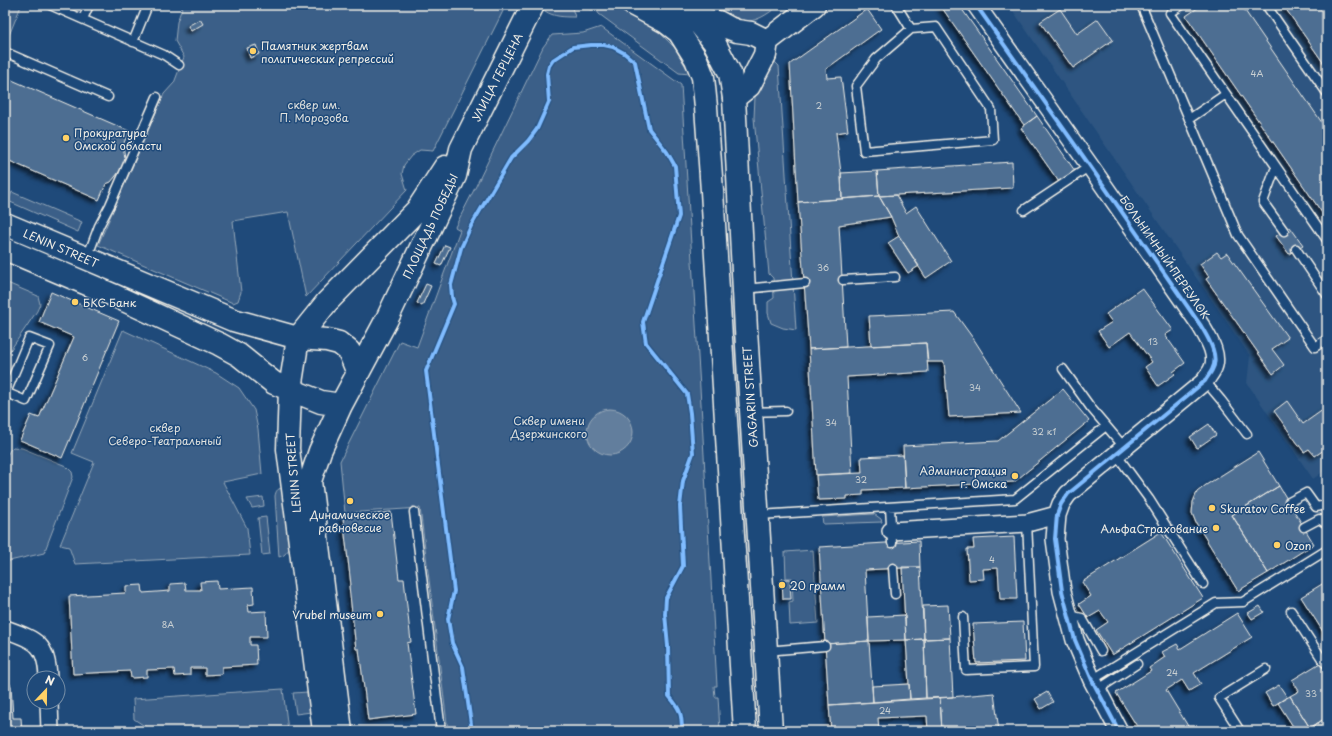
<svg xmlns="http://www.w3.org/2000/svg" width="1332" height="736" font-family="'Playpen Sans',sans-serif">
<defs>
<filter id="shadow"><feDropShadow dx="-3.5" dy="3.5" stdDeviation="2" flood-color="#0009"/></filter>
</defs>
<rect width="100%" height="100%" fill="#1f4a7a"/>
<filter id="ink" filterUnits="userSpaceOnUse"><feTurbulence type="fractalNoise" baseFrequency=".025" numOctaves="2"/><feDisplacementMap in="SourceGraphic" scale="8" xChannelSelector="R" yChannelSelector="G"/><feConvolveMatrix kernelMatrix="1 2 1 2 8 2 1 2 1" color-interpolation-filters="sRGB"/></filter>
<g filter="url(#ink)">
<path fill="#2d5581" d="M1009,5H1327V469L1313,479L1247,383L1250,356Z"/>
<path fill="#3a5f88" stroke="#97a8b8" d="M13,5L21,6L5,45C5,33 1,13 13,5Z
M183,5H500L503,11L433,151L420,150L411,156L404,165L402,174L407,190L306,297L288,212L233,221L241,292L238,301L233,303L98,245L164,94L174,83L184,57L175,41L177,22Z
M549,5H571L575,17C564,17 554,17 545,11Z
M589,5H613L660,33L675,48L690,74L679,73L599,14L595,8L591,10Z
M710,5H777V7C766,15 757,22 743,21Z
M601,27L681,85L702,420L717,686H714L715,697H718L720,731H448L420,508L345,513L340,461L400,341L417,347L460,230L455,227L476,186L543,47L552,35L583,33Z
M770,57L779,66L796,330L783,328L771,323L768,313V302L774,298L773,278L769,274L754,118L755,97Z
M12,192L82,222L78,232L8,201Z
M5,282L38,296L40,304L37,311L5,358Z
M123,330L216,373L239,388L254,410L258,429L262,474L223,482L247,528L250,555L75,564L69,547L60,545L94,462L72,453Z
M13,447L22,448L66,466L72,472L73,477L44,553L5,562V459L10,450Z
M282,488L292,546L284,555L279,557L275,496C276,491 277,489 282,488Z
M263,497L264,506L252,508L247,499Z
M874,514L881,519L882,522L823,524L822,517Z
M266,517L270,554L262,555L258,518Z
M813,550L818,623L790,625L789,602L793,601L792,578H786L785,552Z
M283,689L288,731H152L134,719L133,699Z
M308,692L311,712L296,714L293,693Z"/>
<path fill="#627e9d" stroke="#9cacbb" d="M587 432a23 23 0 1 1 46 0a23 23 0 1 1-46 0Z"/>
<path fill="#4d6e92" stroke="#f4f1e8" filter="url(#shadow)" d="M940,5H959L1037,116L1024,125Z
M1202,5H1241L1327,130V220L1186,16Z
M1283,5H1327V68Z
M867,9L881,29L826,69L827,78L841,77L848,131L836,133L841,173L842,199L798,202L790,64Z
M1060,9L1077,34L1098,19L1113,40L1073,68L1040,22Z
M200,19L203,24L191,31L188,26Z
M256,45L259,54L250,58L247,48Z
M5,77L129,131L123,145L125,158L123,167L111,182L106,184L99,200L5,159Z
M1037,116L1075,171L1059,182L1021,128Z
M1012,162L1013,188L879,196L877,171Z
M877,171L879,196L842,199L841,173Z
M896,195L906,213L916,206L951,261L926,278L899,236L891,217L879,196Z
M879,196L891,217L839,225L846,347L809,349L798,202Z
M1290,227L1303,245L1289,254L1276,236Z
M899,236L919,266L908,273L888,243Z
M445,245L450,247L441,266L436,264Z
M1217,252L1221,257L1227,253L1288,338L1272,349L1284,365L1273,374L1206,279L1209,277L1200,264Z
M426,284L431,286L422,306L417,303Z
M1142,288L1173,330L1165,335L1185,363L1173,372L1175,374L1158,386L1145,367L1152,362L1130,332L1109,347L1098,331L1112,322L1106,314Z
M51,292L119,321L62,458L20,440L31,415L39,418L74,337L39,322Z
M954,312L975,341L1021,413L949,417L944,362H928L926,343L871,346L869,316Z
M926,343L928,372L847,377L852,473L816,475L809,349Z
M1063,389L1089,421L1014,482L905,488L903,446L998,441Z
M1287,401L1303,424L1327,407V448L1315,456L1309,449L1304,452L1274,411Z
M1209,424L1216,435L1197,448L1190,437Z
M1258,452L1279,486L1232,515L1268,573L1238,591L1196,523L1192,513L1193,502L1197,492L1206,485Z
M903,455L905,488L863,490V495L847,496V499L818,500L816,475L862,473L861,457Z
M1279,486L1314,544L1268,573L1232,515Z
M391,512L399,579H404L411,642L407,643L416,714L368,720L359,649H356L349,586L351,585L343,518Z
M1161,532L1203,598L1112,655L1096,630L1108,622L1100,611L1088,618L1079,604L1091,596L1082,582Z
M1014,537L1017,599H1000L998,568L983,569L984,579L969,580L967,549H974L973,539Z
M919,541L920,567L865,570L869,641L825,644L819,547Z
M902,567H920L924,639L906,640Z
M782,579H790L791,599H783Z
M217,581L218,589L253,587L254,604L248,605L249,612L266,611L267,637H250V645H256L257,665L222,667V674L205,675V668H190V675L175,676L174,669L147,670V677L131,678L130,671L73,674L69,596L126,593V586L142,585L143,593L170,591V584L185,583L186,590H201L200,582Z
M1327,581V638L1301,597Z
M948,605L950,638L924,639L923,606Z
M1260,606L1264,612L1252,619L1248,613Z
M1237,613L1252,637L1194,673L1201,684L1189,691L1182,680L1166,690L1191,731H1140L1116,693L1151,671L1149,668L1165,657L1162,652L1177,644L1180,649Z
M905,615L906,640L869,641L868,617Z
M1023,622L1025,661L976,663L973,624Z
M950,638L953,697L926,698L924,639Z
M924,639L926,698L910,699L906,640Z
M869,641L873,702L829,705L825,644Z
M1320,663L1327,675V717L1310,728L1290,696L1299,691L1292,680Z
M5,675L11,686L13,718H21L22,731H5Z
M909,684L910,699L873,702L872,686Z
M1279,685L1287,697L1273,706L1265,693Z
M1047,692L1053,702L1041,709L1035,699Z
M994,693L999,731H942L940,698Z
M1290,696L1310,728L1327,717V731H1296L1278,703Z
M940,698L942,731H928L927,716L878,718L879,731H831L829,705Z
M101,727L102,731H89V728Z"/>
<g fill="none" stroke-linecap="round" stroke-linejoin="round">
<g stroke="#f4f1e8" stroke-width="11">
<path id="lane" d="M50,5L164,55L179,65
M896,5L911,29L936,27L991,109L993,140L864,151L856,86L876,59L911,29
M1141,5L1238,235L1315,347L1327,339
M1182,5L1170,13L1327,240
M1266,5L1327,93
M83,19L89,5
M133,42L148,5
M5,52L108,97
M1189,119L1226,94
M1276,167L1263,202L1284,231
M1024,210L1090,166
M1296,249L1327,295
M87,258L99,226L110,205L157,97
M843,280L895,277
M745,289L805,283
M1063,369L1091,408L1124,447
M1205,381L1221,400L1247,434
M5,392L26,401L50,346L29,338L6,393
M752,412L786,411
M1116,454L1149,499L1203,584
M1289,502L1306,493L1316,507L1327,505
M890,507L892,543
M414,512L441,731
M759,515L1015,499L1106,426
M1304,527L1319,519L1327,524
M893,568L895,594
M1291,611L1324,662L1327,663
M1069,615L1082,618L1101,651
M963,617L966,670L1034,667L1027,523
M766,651L825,646
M1092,680L1216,603L1243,602L1327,550
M1097,690L1137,664
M1240,731L1219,698L1266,669"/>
</g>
<g stroke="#f4f1e8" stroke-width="20">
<path id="street" d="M976,5L1090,166L1201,326C1208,338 1220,356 1212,370C1210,374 1207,377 1205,381L1068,494L1061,504L1057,515L1055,539L1062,591L1075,640L1092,680L1119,731
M891,531L1027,523L1057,515
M5,629C35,640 47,643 48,678
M49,702L50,731"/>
</g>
<g stroke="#f4f1e8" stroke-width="25">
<path id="secondary" d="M694,17L718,22L729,28L737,31L751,33L767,41
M767,41L814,5
M734,98L749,86L765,55L767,41"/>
</g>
<g stroke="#f4f1e8" stroke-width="25">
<path id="primary" d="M634,5L666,22L679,32L696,59L703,77L706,107L712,191L745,731
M675,5L694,17L714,42L730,73L734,98L746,330L771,731
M5,224L233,320L298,338L327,340L339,343L349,351L358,373
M5,249L113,295L219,344L239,355L274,383L321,402L341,405
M324,731L288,449L290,389L298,338L327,302L417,210L445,167
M341,731L310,481L320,451L341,405L387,319L455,176L461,149L533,5"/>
</g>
<use href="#lane" stroke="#1f4a7a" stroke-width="8"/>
<use href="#street" stroke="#1f4a7a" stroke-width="17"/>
<use href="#secondary" stroke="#1f4a7a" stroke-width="22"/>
<use href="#primary" stroke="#1f4a7a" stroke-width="22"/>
<g stroke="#1f4a7a" stroke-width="6">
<path id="cycleway" d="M976,5L1090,166L1201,326C1208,338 1220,356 1212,370C1210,374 1207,377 1205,381L1068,494L1061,504L1057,515L1055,539L1062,591L1075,640L1092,680L1119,731
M472,731L463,667L452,643L448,619L454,591L426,371L454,304L452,297L451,285L461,248L471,226L511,158L528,141L537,129L549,102L547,74L549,66L553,60L573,47L591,45H604L613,47L624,53L635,62L649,129L667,152L675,166L679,216L643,322L646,343L687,394L690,413L693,453L683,481L680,506L683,566L666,598L665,614L668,646L669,696C680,709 682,713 682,731"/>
</g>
<use href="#cycleway" stroke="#80bcff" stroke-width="4"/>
</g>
</g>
<g fill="#ffd166" stroke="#1f4a7a" stroke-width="1.5">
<circle cx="253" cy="51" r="4"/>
<circle cx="66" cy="138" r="4"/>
<circle cx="75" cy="302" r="4"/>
<circle cx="1015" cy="476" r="4"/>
<circle cx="350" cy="501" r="4"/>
<circle cx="1212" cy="508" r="4"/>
<circle cx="1216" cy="528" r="4"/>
<circle cx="1277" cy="545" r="4"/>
<circle cx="782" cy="585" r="4"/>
<circle cx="380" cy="614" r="4"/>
</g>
<g text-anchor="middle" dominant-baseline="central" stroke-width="3" stroke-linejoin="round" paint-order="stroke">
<g font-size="9" fill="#cad0d2">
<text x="1257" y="73">4А</text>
<text x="819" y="105">2</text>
<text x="823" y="267">36</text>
<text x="1153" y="341">13</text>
<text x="85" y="357">6</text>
<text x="975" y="387">34</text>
<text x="831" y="422">34</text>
<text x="1044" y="431">32 к1</text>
<text x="861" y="479">32</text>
<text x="992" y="559">4</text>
<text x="168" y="624">8А</text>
<text x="1172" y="672">24</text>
<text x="1311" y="693">33</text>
<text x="885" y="710">24</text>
</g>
<g font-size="11" fill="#f4f1e8" stroke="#1f4a7a" text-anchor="start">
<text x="261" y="45">Памятник жертвам<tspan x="261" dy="13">политических репрессий</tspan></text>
<text x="74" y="132">Прокуратура<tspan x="74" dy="13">Омской области</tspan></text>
<text x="83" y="302">БКС Банк</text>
<text x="1007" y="470" text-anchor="end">Администрация<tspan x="1007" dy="13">г. Омска</tspan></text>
<text x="1220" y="508">Skuratov Coffee</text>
<text x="350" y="514" text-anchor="middle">Динамическое<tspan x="350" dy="13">равновесие</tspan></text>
<text x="1208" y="528" text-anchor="end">АльфаСтрахование</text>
<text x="1285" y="545">Ozon</text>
<text x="790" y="585">20 грамм</text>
<text x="372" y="614" text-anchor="end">Vrubel museum</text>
</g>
<g font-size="11" fill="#f4f1e8" stroke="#1f4a7a">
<text transform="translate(497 77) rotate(-63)">УЛИЦА ГЕРЦЕНА</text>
<text transform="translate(430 226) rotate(-65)">ПЛОЩАДЬ ПОБЕДЫ</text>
<text transform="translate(61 248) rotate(23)">LENIN STREET</text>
<text transform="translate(1165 257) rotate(55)">БОЛЬНИЧНЫЙ ПЕРЕУЛОК</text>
<text transform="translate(750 397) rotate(-94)">GAGARIN STREET</text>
<text transform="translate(293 473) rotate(-95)">LENIN STREET</text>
</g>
<g font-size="11" fill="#e1e2de" stroke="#1f4a7a">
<text x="314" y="104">сквер им.<tspan x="314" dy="13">П. Морозова</tspan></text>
<text x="549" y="420">Сквер имени<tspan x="549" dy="13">Дзержинского</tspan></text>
<text x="165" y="427">сквер<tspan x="165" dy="13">Северо-Театральный</tspan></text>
</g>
</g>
<rect width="1332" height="736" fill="none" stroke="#1f4a7a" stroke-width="20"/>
<rect x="10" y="10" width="1312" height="716" fill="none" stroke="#f4f1e8" stroke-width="1.5" filter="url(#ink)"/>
<g transform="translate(46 690) rotate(22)"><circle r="19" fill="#1f4a7a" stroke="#748da6"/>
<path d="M0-3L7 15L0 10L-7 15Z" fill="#ffd166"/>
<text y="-6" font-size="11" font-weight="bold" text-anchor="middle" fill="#f4f1e8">N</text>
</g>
</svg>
